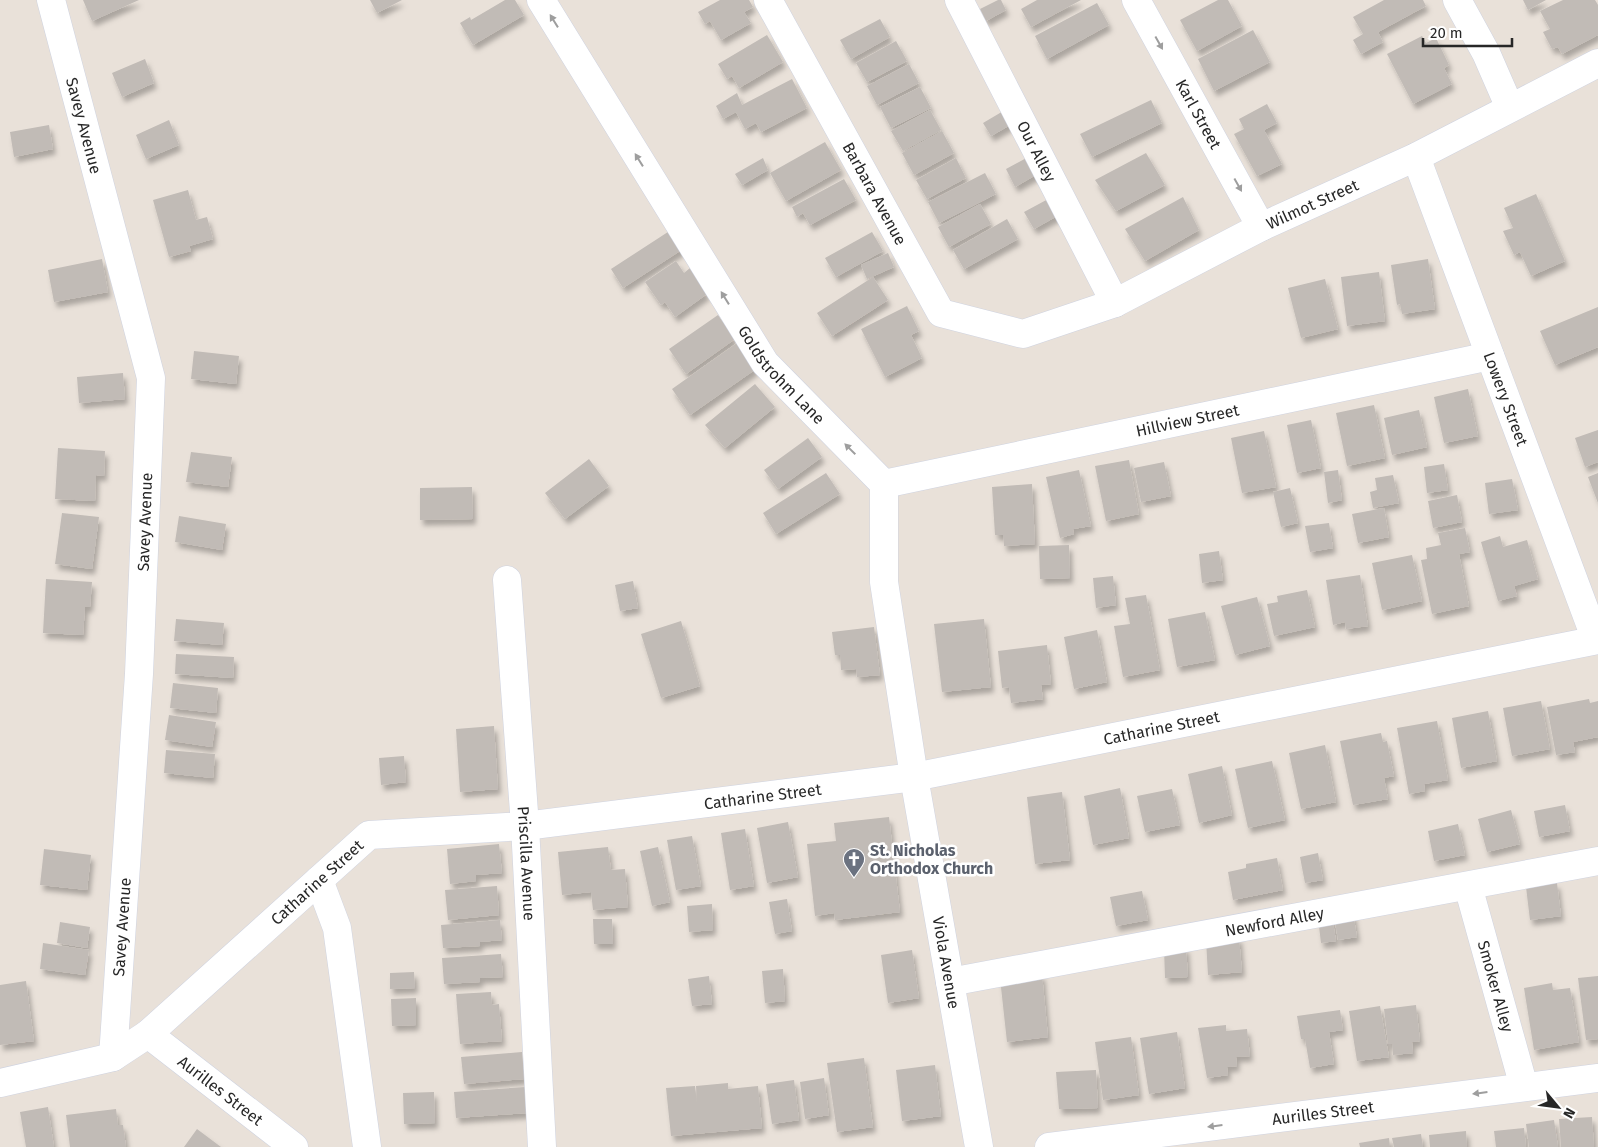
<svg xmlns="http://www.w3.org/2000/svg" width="1598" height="1147" font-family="'Fira Sans',sans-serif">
<defs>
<filter id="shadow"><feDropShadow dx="3" dy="5.5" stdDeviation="2.5" flood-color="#0004"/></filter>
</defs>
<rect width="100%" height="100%" fill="#e9e1d9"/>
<path fill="#c1bbb6" filter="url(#shadow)" d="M83,0H139L92,21Z
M370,0H402L377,13Z
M505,0H515L524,15L473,45L460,23L470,17L471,20Z
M720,0H749L753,7L744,12L751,23L721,40L710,21L705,24L698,12Z
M998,0H1001L1006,10L986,21L980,9Z
M1037,0H1081L1031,27L1021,9Z
M1218,0H1228L1242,26L1197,51L1180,20Z
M1384,0H1423L1426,6L1378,32L1383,42L1361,54L1353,40L1363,34L1353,17Z
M1523,0H1546L1528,10Z
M1563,0H1595L1598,5V35L1562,54L1558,47L1552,49L1543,32L1550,29L1540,11Z
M1097,3L1109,25L1047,59L1035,36Z
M880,19L890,37L851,59L840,40Z
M1253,30L1270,62L1214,91L1198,59Z
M767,35L783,62L739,88L732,76L727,79L718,64Z
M1422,36L1426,43L1436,38L1449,65L1444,68L1452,84L1413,104L1387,54Z
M896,41L907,61L867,82L856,63Z
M145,59L154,83L122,97L112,73Z
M909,64L919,83L877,105L867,86Z
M792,79L807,108L761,132L756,123L745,129L736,112L723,119L716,106L737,93L742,105Z
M920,87L931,108L891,128L880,107Z
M1151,100L1162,123L1092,157L1080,134Z
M1267,104L1277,123L1264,130L1282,164L1257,176L1234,134L1244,129L1239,119Z
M930,110L941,130L903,151L891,131Z
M1005,110L1012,124L991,136L983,123Z
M169,120L179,145L146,159L136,135Z
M49,125L53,149L14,157L10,132Z
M942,131L954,153L914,175L902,153Z
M825,142L841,170L786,201L770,173Z
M1146,153L1165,185L1116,211L1095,180Z
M1032,155L1041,172L1015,187L1006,169Z
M763,158L768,170L742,185L735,174Z
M956,158L966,178L927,199L916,180Z
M985,173L996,194L939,223L928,202Z
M844,179L856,200L810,225L803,213L797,217L792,207Z
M188,190L196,220L207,217L213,239L189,246L191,251L169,257L153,200Z
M1536,194L1565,261L1531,276L1520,252L1514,255L1503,231L1513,228L1504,208Z
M1183,197L1199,230L1145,261L1125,229Z
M1050,198L1059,215L1034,229L1024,212Z
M980,204L991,224L949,247L938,227Z
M1007,219L1018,239L964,269L953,250Z
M671,230L683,249L623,288L611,269Z
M872,232L883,251L836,277L825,258Z
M888,253L894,267L867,279L861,265Z
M102,259L108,292L54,302L48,270Z
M1428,259L1435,309L1402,314L1400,304L1397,305L1391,265Z
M676,261L684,273L690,268L707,294L675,317L665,302L661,305L645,282Z
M1379,272L1385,321L1347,326L1341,277Z
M873,277L888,300L832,336L817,313Z
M1325,279L1338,329L1301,338L1288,288Z
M907,306L919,331L911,335L922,358L885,377L861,329Z
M1598,307V347L1555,365L1540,331Z
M718,315L735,339L686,374L669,349Z
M737,343L756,369L690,415L672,389Z
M194,351L239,356L236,384L191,379Z
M123,373L125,399L79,403L77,377Z
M755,384L775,407L725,448L705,425Z
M1468,389L1478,436L1444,443L1434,397Z
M1374,405L1385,458L1347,466L1336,413Z
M1419,410L1427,447L1392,455L1384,418Z
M1311,420L1321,468L1297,473L1287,425Z
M1598,430V462L1585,467L1575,438Z
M1264,431L1276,487L1242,493L1231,438Z
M808,438L822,457L778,489L764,470Z
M58,448L105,451L104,476L96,475L95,501L55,499Z
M191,452L232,457L228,487L186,482Z
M589,459L609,486L565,519L545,493Z
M1129,460L1139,514L1106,521L1095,466Z
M1164,462L1171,496L1141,502L1134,468Z
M1444,464L1448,490L1427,493L1424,467Z
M1079,470L1091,526L1073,529L1074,534L1060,538L1046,477Z
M1338,470L1342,500L1328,503L1324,472Z
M826,473L840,494L776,534L763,513Z
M1598,473V503L1588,477Z
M1393,475L1399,503L1373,508L1370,492L1377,490L1375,478Z
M1512,479L1518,510L1489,514L1485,483Z
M1032,484L1035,544L1004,546L1003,535H995L992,487Z
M472,487L473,519L420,520V488Z
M1290,488L1298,523L1281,527L1273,492Z
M1457,495L1462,522L1433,528L1428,501Z
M1384,508L1389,537L1358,543L1352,514Z
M62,513L99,517L92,569L55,564Z
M179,516L226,524L222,550L175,542Z
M1329,523L1333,548L1310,552L1305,526Z
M1465,528L1470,552L1459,554L1469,606L1432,614L1421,560L1427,559L1426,548L1441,545L1438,533Z
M1500,536L1503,547L1527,540L1538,579L1514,586L1517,596L1498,601L1481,542Z
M1069,545L1070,578L1040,579L1039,546Z
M1219,551L1223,580L1202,583L1199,554Z
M1412,555L1422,601L1382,610L1372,563Z
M1360,575L1368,626L1346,629L1345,622L1333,625L1326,580Z
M1113,576L1116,605L1096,608L1093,578Z
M46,579L92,582L90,607H85L83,635L43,633Z
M633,581L638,608L620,611L615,585Z
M1307,590L1315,627L1274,636L1267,604L1278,602L1277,596Z
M1146,595L1160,670L1123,677L1114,626L1130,624L1125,598Z
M1257,597L1270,646L1235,655L1221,606Z
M1205,612L1215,660L1177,667L1168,619Z
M176,619L224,623L222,645L174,641Z
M984,619L991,687L942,692L934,624Z
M681,621L700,686L661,698L641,634Z
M874,627L880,675L857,677L856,669L841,670L840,655H835L832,632Z
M1097,630L1107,682L1074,689L1064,637Z
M1047,645L1051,684L1041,685L1043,699L1011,703L1009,687L1002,688L998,651Z
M176,654L234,657L233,678L175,674Z
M173,683L218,688L216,713L170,708Z
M1589,699L1590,703L1598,701V737L1573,742L1575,752L1556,755L1547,707Z
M1541,701L1550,749L1512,756L1503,708Z
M1488,711L1497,761L1461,768L1452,718Z
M169,715L216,722L212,747L165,740Z
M1437,721L1448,780L1424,784L1425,791L1409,794L1397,728Z
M494,726L498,789L460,792L456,729Z
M1381,733L1383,742L1387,741L1394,776L1384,778L1388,799L1353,805L1340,741Z
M1325,745L1336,802L1301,809L1289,753Z
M166,750L215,754L213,778L164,773Z
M404,756L406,782L381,785L379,758Z
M1272,761L1285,820L1248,828L1235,769Z
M1222,766L1232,815L1199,823L1188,774Z
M1120,788L1129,838L1093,845L1084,796Z
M1172,789L1180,825L1145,832L1137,796Z
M1062,792L1070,860L1035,864L1027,797Z
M1565,805L1570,831L1539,837L1534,811Z
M1511,810L1520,844L1487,852L1478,819Z
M889,817L900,912L835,920L834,913L815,916L807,844L836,841L834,823Z
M788,822L798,877L767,883L757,828Z
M1458,824L1465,855L1434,861L1428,831Z
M745,829L754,886L730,890L721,833Z
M692,836L701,886L676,890L667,840Z
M499,844L502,873L476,875V881L450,884L447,849Z
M608,847L611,870L625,869L628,907L593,910L591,892L562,895L558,852Z
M658,847L670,902L652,906L640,851Z
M44,849L91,855L87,890L40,885Z
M1318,853L1323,880L1305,883L1300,857Z
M1277,858L1283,890L1233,900L1228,872L1246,868V864Z
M1557,883L1561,916L1530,920L1526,887Z
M497,886L499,915L448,920L445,890Z
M1142,891L1148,920L1116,926L1110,897Z
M787,899L792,931L775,934L769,902Z
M712,904L713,930L689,932L687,906Z
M1353,913L1357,937L1338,940L1334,916Z
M1332,916L1336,941L1321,943L1318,918Z
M593,919H612L613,944H594Z
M500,920L502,940L480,942V946L443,948L441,925Z
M60,922L90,927L87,948L57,943Z
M1239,937L1242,972L1208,975L1206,940Z
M43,943L89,950L85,975L40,969Z
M1186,947L1188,977L1165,978L1164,948Z
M912,950L919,998L888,1003L881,955Z
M501,954L503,977L480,978V982L444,984L442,958Z
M783,969L785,1001L765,1003L762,971Z
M414,972L415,988L390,989V973Z
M1042,974L1048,1037L1007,1042L1000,978Z
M709,976L712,1004L692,1006L688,979Z
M1598,976V1039L1586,1040L1578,978Z
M26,981L34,1041L0,1045V985Z
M1552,983L1553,990L1570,988L1579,1042L1534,1050L1524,988Z
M491,992L492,1005L499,1004L502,1041L460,1044L456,994Z
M416,998V1025L392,1026L391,999Z
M1416,1005L1420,1041L1412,1042L1413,1053L1393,1055L1392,1044H1388L1384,1009Z
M1380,1006L1389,1057L1357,1061L1349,1011Z
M1340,1010L1343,1030L1329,1032L1334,1064L1310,1068L1305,1039H1301L1297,1016Z
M1226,1025V1031L1247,1029L1250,1056L1236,1057L1237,1066L1227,1067L1228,1075L1207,1078L1198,1028Z
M1177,1032L1185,1088L1149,1094L1140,1038Z
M1131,1037L1139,1095L1103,1100L1095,1042Z
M522,1052L524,1079L464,1084L461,1057Z
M864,1058L873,1127L837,1132L827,1063Z
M935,1065L941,1116L902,1121L896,1070Z
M1096,1070L1098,1108L1059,1109L1056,1072Z
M824,1078L829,1115L805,1119L800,1082Z
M794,1080L799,1120L772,1124L766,1084Z
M728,1083V1089L758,1086L762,1128L671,1136L666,1088L695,1086L697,1104L696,1086Z
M525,1087L527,1113L456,1118L454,1092Z
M434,1092L435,1123L404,1124L403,1093Z
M48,1107L54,1147H26L20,1112Z
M116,1109L118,1125H123L126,1147H70L66,1115Z
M1592,1117L1594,1147H1561L1559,1119Z
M1554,1120L1558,1147H1529L1526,1124Z
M1524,1128L1526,1147H1496L1494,1131Z
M197,1129L221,1147H184Z
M1466,1131L1467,1147H1430L1429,1135Z
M1421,1134L1423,1147H1394L1392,1138Z
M1389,1138L1390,1147H1360L1359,1143Z"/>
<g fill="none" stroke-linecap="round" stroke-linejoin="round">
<g stroke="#cfd3e0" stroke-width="29">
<g id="minor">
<path id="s1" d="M51,0L151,378L139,674L113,1057"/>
<path id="s2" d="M541,0L765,363L884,484V582L914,777L979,1147"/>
<path id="s3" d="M768,0L941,313L1023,334L1115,303L1261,227L1416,157L1598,63"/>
<path id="s4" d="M959,0L1115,303"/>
<path id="s5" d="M1136,0L1261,227"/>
<path d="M1457,0L1486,53L1510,108"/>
<path id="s6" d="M1416,157L1596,640"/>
<path id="s7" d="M884,484L1490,356"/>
<path id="s8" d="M507,580L525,826L542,1147"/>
<path d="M319,880L337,928L367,1147"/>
<path id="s9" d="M1468,886L1524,1087"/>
<path id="s10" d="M950,982L1598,861"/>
<path id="s11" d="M148,1034L294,1147"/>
<path id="s12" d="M0,1083L113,1057L148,1034L369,835L525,826L914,777L1598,640"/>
<path id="s13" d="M1049,1147L1598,1078"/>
</g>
</g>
<use href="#minor" stroke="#fff" stroke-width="28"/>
</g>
<defs><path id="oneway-solid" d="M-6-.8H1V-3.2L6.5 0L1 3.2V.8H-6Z" transform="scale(1.25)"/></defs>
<g fill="#9e9e9e">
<use href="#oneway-solid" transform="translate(554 21) rotate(-122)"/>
<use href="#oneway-solid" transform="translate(1159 43) rotate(61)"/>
<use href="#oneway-solid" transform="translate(639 160) rotate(-122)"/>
<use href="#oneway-solid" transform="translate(1238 185) rotate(61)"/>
<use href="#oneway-solid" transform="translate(725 298) rotate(-122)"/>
<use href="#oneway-solid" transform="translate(850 449) rotate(-135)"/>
<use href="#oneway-solid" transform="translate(1480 1093) rotate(173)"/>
<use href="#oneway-solid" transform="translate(1215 1126) rotate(173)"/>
</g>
<defs>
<g id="church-pin" transform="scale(1.125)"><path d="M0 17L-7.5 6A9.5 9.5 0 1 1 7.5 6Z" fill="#6b7280" stroke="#fff"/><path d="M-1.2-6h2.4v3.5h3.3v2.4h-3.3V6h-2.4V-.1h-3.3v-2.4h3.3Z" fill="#fff"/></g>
</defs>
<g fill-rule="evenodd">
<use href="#church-pin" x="854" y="859"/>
</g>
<g text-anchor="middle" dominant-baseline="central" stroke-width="5" stroke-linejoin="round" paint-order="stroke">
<g font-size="16" fill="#272727" stroke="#fff">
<text stroke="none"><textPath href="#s5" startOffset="130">Karl Street</textPath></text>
<text stroke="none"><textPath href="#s1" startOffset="130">Savey Avenue</textPath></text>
<text stroke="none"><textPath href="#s4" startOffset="170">Our Alley</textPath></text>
<text stroke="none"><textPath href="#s3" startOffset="221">Barbara Avenue</textPath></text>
<text stroke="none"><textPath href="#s3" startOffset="760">Wilmot Street</textPath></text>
<text stroke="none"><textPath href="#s2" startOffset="446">Goldstrohm Lane</textPath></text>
<text stroke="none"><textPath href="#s6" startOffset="258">Lowery Street</textPath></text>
<text stroke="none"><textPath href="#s7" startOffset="310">Hillview Street</textPath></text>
<text transform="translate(145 522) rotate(-88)">Savey Avenue</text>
<text stroke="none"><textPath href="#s12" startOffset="1256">Catharine Street</textPath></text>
<text stroke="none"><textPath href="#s12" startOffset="851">Catharine Street</textPath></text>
<text stroke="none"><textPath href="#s8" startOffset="284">Priscilla Avenue</textPath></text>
<text stroke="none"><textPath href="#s12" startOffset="385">Catharine Street</textPath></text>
<text stroke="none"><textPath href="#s10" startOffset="330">Newford Alley</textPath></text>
<text transform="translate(122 927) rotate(-86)">Savey Avenue</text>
<text stroke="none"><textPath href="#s2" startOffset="1080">Viola Avenue</textPath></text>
<text stroke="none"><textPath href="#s9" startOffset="104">Smoker Alley</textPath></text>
<text stroke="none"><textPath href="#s11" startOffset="92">Aurilles Street</textPath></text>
<text stroke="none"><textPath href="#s13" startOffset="276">Aurilles Street</textPath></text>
</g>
<g font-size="16" font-weight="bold" fill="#5b616d" stroke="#fff" text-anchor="start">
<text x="870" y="850">St. Nicholas<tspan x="870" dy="18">Orthodox Church</tspan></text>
</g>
</g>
<g transform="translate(1558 1107) rotate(119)" stroke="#ffffff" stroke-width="4" paint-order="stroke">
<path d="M0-4L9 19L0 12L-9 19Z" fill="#272727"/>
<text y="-8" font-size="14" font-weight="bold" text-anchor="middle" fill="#272727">N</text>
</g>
<path d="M1423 38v8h89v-8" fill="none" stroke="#272727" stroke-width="2.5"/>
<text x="1430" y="38" font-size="15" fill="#272727" stroke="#ffffff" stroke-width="4" paint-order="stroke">20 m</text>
</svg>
